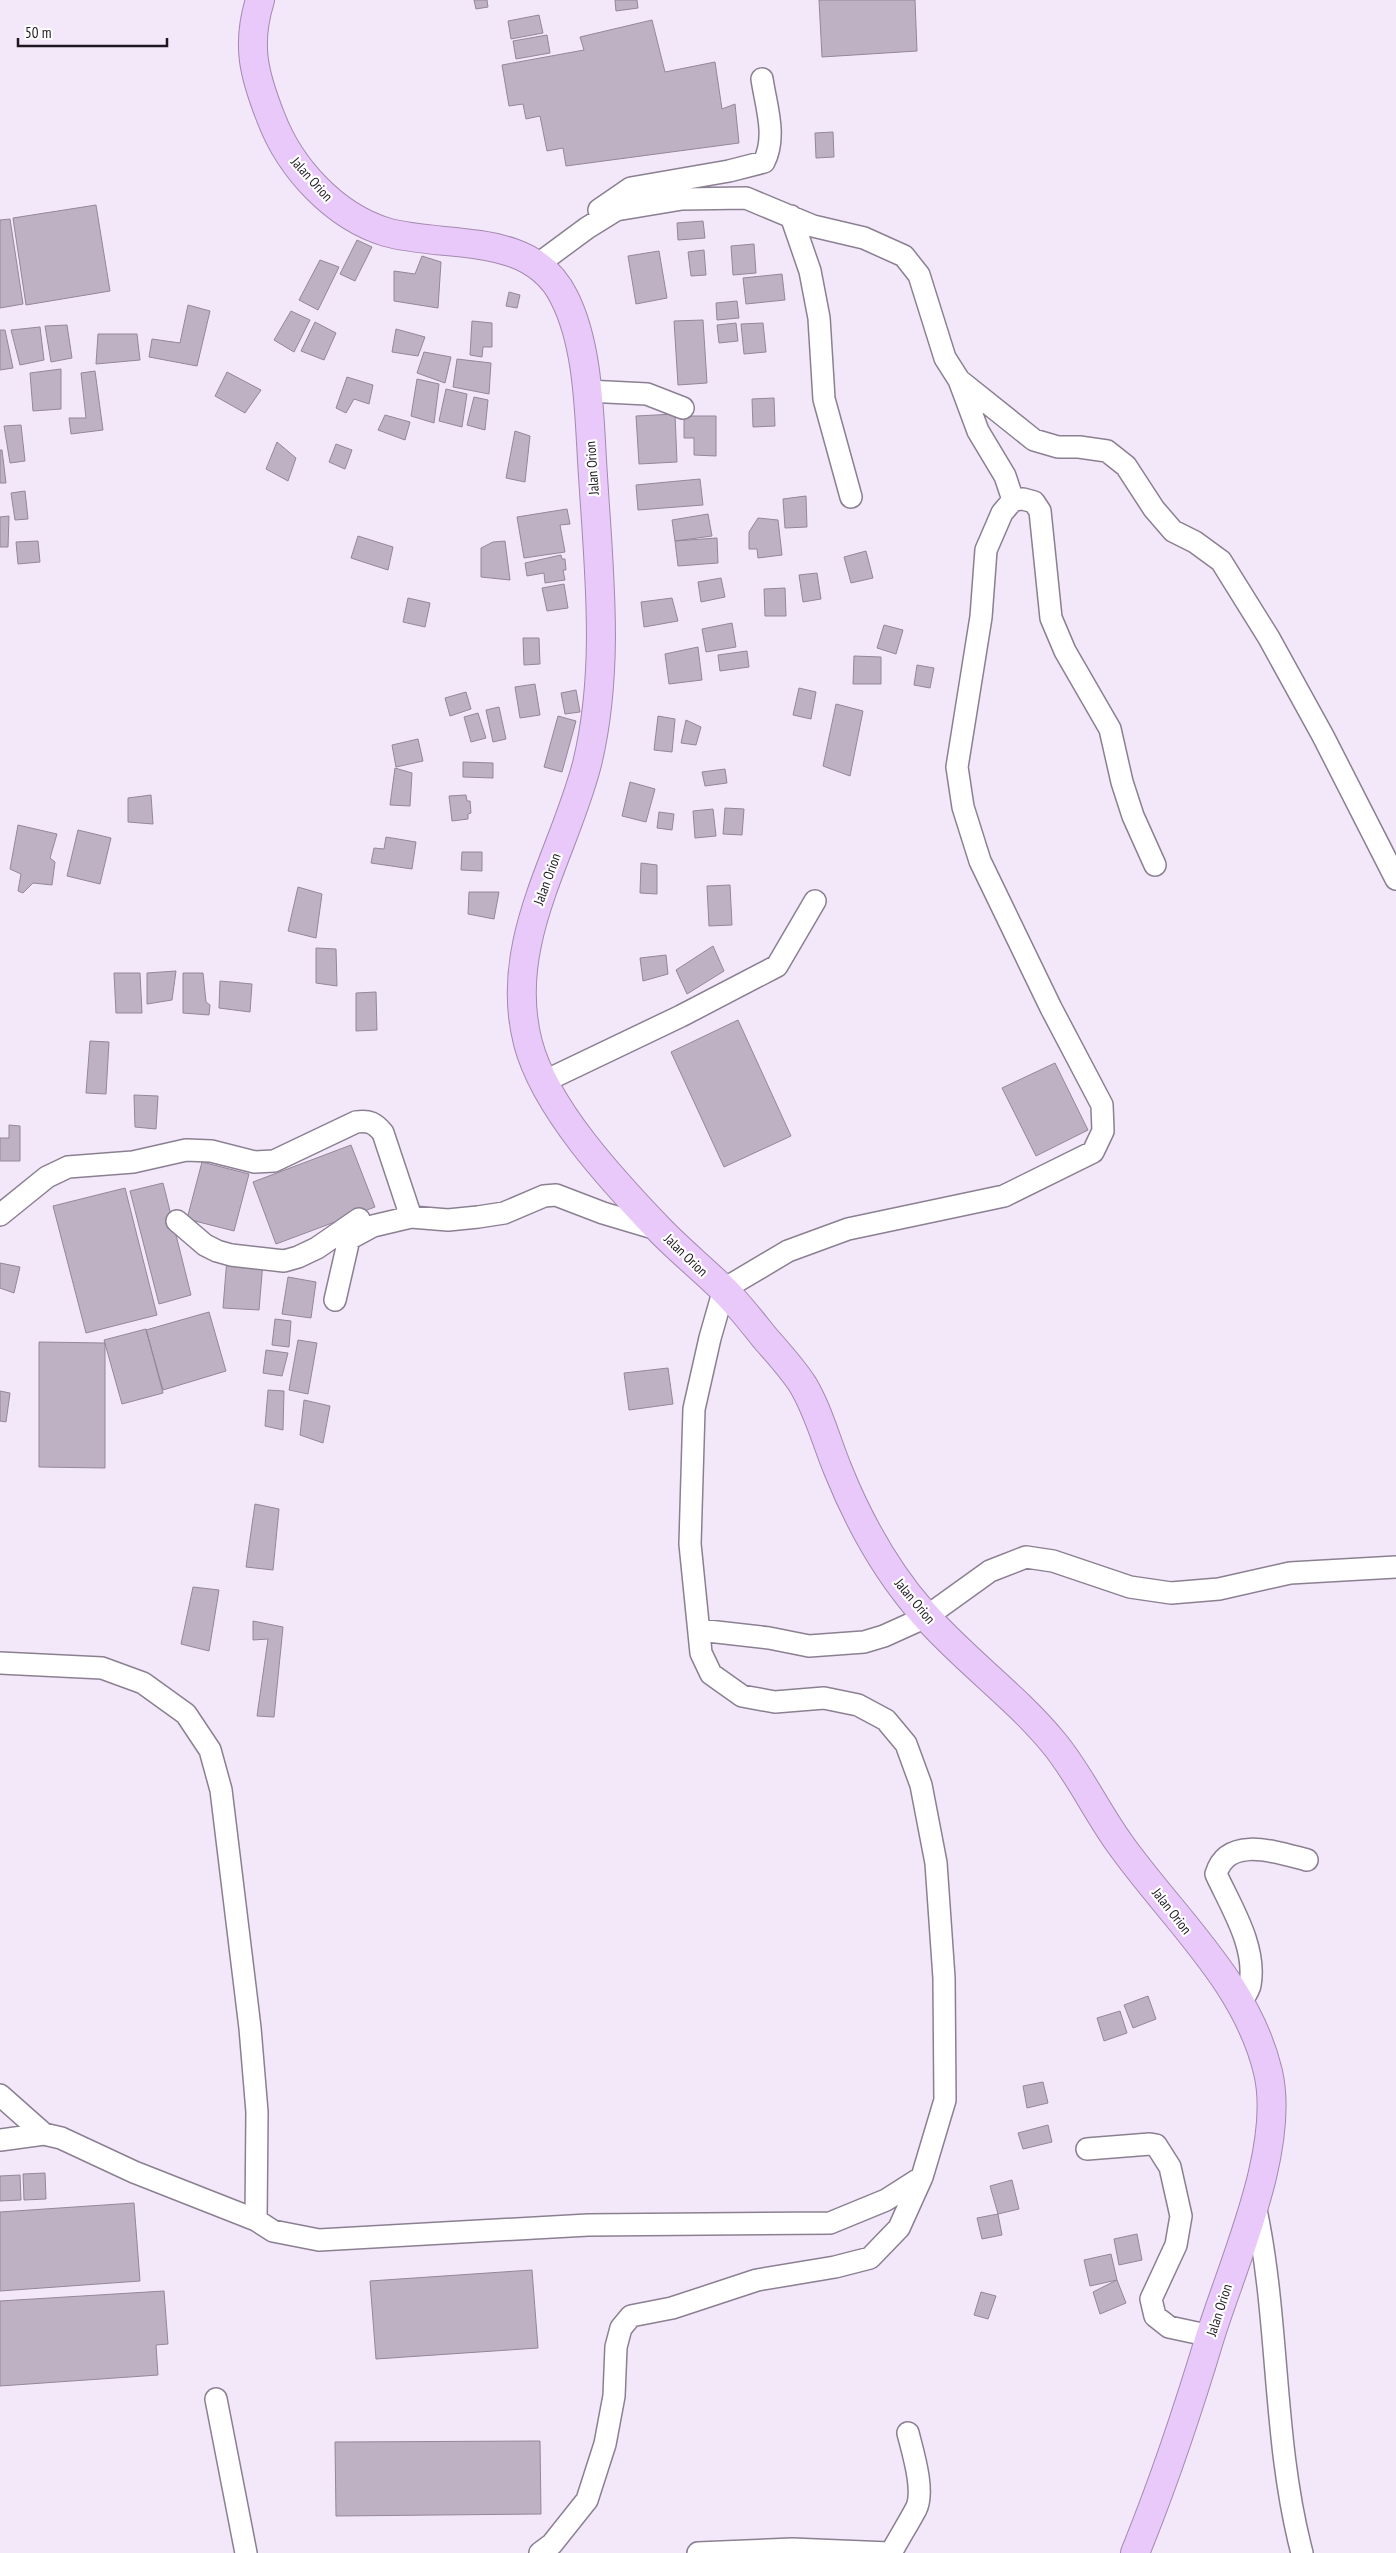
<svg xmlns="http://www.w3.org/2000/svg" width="1396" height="2553" font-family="'PT Sans Narrow',sans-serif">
<rect width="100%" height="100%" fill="#f3e7fa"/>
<path fill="#beb1c4" stroke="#938799" d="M474,0H487L488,7L476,9Z
M615,0H637L638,8L616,11Z
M819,0H915L917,51L822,57Z
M539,15L543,33L511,39L508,21Z
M652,20L665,72L715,62L722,109L735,104L739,143L566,166L563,148L547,151L540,116L526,119L523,104L509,106L502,65L584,50L580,37Z
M547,35L550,53L516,59L513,41Z
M833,132L834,157L816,158L815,133Z
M96,205L110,291L26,305L13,218Z
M10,219L23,304L0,308V220Z
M703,221L705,238L678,240L677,223Z
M357,240L372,247L355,281L340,274Z
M754,244L756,273L733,275L731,246Z
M704,250L706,275L691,276L688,252Z
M659,251L667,298L636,304L628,256Z
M422,256L441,262L438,308L394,301V271L415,274Z
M320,260L339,267L318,310L299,300Z
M782,274L785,300L746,304L743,278Z
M509,292L520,295L517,308L506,306Z
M737,301L739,318L717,320L716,303Z
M188,305L210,311L197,366L149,357L152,339L180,343Z
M291,311L310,320L294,352L274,340Z
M703,320L707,383L678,385L674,321Z
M472,321L492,323V347H483L482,357L470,355Z
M315,322L336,333L324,360L301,351Z
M736,323L738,341L719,343L717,325Z
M763,323L766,352L744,354L741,324Z
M67,325L72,358L51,362L45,326Z
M40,327L44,360L20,365L11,330Z
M396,329L425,337L418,356L392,352Z
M0,330H5L13,368L0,370Z
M98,334H137L140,360L96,364Z
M424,352L451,357L445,383L417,373Z
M457,359L491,363L489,394L453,387Z
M61,369V409L33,411L30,373Z
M95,371L103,430L71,434L69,418H86L81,373Z
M227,372L261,390L245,413L215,396Z
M347,377L373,385L369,404L354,399L346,413L336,408Z
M417,379L439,384L434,423L411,416Z
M446,389L467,394L462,427L439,421Z
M474,397L488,400L485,430L467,425Z
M774,398L775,426L753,427L752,399Z
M675,414L677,462L639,464L636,416Z
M385,415L410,422L405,440L378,430Z
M684,416H716V456L694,455V438H684Z
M21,425L25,461L10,463L4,426Z
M515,431L530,436L525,482L506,478Z
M277,442L296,458L288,481L266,469Z
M336,444L352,450L345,469L329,462Z
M0,450H2L6,483H0Z
M700,479L703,505L638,510L636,485Z
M25,491L28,519L15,520L11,493Z
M806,496L807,527L785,528L783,499Z
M567,509L570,524L560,525L565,552L524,558L517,517Z
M708,514L712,536L675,541L672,520Z
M9,516L8,547H0V517Z
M758,518L778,520L782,555L758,558L757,549H749V532Z
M358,536L393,547L388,570L351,558Z
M717,538L718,563L678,566L675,541Z
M38,541L40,562L18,564L16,542Z
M505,541L510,580L481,577V548L493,542Z
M866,551L873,578L851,583L844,557Z
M561,555L562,559H565L566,570H563L565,580L545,583L544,573L527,576L525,563Z
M817,573L821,599L803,602L799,575Z
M721,578L725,597L701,602L698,582Z
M564,584L568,608L547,611L542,588Z
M785,588L786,616H765L764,589Z
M408,598L430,603L425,627L403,622Z
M672,598L678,621L644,627L641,602Z
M732,623L736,647L706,652L702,629Z
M884,625L903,630L896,654L877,648Z
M523,638H539L540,664L524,665Z
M698,647L702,680L669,684L665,654Z
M747,651L749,667L720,671L718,655Z
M854,656L881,657V684H853Z
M917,665L934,668L930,688L914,685Z
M535,684L540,715L520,718L515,687Z
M799,688L816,692L811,719L793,715Z
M576,690L580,712L565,714L561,693Z
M466,692L471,709L450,716L445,698Z
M836,704L863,711L850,776L823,766Z
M499,707L506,739L493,742L486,710Z
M478,713L486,738L471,742L464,717Z
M558,716L576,721L562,772L544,767Z
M658,716L675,719L672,752L654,750Z
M686,720L701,727L696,745L681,743Z
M418,739L423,761L396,767L392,745Z
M463,762L493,763V778L463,777Z
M395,768L412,773L410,806L390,805Z
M725,769L727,783L705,786L702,772Z
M630,782L655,789L646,822L622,816Z
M151,795L153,824L128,822V798Z
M466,795L467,801H470L471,813L468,814V819L452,821L449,796Z
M725,808L744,809L742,835L723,834Z
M713,809L716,836L695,838L693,811Z
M659,812L674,814L672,830L657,828Z
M18,825L57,834L50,858L55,862L52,885L33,883L23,893L18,891L21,874L10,869Z
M78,830L111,838L100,884L67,876Z
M386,837L416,842L412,869L371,863L374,848L384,849Z
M462,852H482V871L461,870Z
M641,863L657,865V894L640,893Z
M730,885L732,925L709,926L707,886Z
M298,887L322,894L316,938L288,931Z
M469,892H499L494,919L468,914Z
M713,946L724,971L687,994L676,970Z
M316,948L336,949L337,986L316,983Z
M666,955L668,974L643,981L640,958Z
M176,971L172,1000L147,1004V973Z
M114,973H140L142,1013H116Z
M183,973H203L206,1002L210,1005L209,1015L183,1013Z
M220,981L252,984L250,1012L219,1008Z
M376,992L377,1030L356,1031V993Z
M738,1020L791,1136L724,1167L671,1052Z
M90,1041L109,1042L106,1094L86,1093Z
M1055,1063L1088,1130L1036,1156L1002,1088Z
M134,1095L158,1096L156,1129L135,1127Z
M9,1125L20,1126V1161H0V1138H9Z
M351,1145L375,1207L276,1244L253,1182Z
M202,1162L249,1174L234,1231L187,1219Z
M163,1183L191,1295L159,1304L130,1191Z
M125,1188L157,1315L86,1333L53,1206Z
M227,1258L263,1262L259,1310L223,1308Z
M0,1263L20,1267L14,1293L0,1288Z
M288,1277L316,1282L311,1318L282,1314Z
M209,1312L226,1371L163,1390L146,1330Z
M275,1319L291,1321L289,1347L272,1345Z
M146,1329L163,1393L122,1404L104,1340Z
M298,1340L317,1343L308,1394L289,1390Z
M39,1342L105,1343V1468L39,1467Z
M266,1350L288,1353L282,1376L263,1373Z
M668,1368L673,1404L629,1410L624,1373Z
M268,1390L284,1391L283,1430L265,1426Z
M0,1391L10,1393L6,1422L0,1421Z
M304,1400L330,1406L323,1443L300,1435Z
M255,1504L279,1509L273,1570L246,1567Z
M193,1587L219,1590L209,1651L181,1644Z
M253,1621L283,1627L274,1717L257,1716L268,1639L253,1640Z
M1148,1996L1156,2019L1133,2028L1124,2005Z
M1120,2011L1127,2033L1104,2041L1097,2018Z
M1043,2082L1048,2103L1027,2108L1023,2086Z
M1048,2125L1052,2142L1023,2149L1018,2133Z
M45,2173L46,2199L24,2200L23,2174Z
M20,2175L21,2200L0,2201V2176Z
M1012,2180L1019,2209L998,2214L990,2186Z
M134,2203L140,2281L0,2291V2212Z
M998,2214L1002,2235L982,2239L977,2218Z
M1137,2234L1142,2260L1119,2265L1114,2239Z
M1111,2254L1117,2280L1090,2286L1084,2260Z
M532,2270L538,2348L376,2359L370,2281Z
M1117,2280L1126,2303L1100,2314L1093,2292Z
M164,2291L168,2344L156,2345L158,2375L0,2386V2301Z
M981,2292L996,2296L988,2319L974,2315Z
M540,2441L541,2514L336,2516L335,2442Z"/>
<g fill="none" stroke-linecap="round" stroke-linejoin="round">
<g stroke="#8b8091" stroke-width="24">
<path id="minor" d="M599,210L631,188L729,171L764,162C777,136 766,106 762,79
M791,216L810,271L819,318L824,399L851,497
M537,265L587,228L616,210L682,199L746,198L813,226L864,238L904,256L919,275L945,358L959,380L1034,440L1058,447H1079L1107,451L1126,466L1154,509L1173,531L1195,542L1221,561L1269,638L1323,736L1396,879
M587,391L647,394L683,408
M1013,500L1023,499L1034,502L1040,511L1051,618L1065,651L1110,729L1122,782L1133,816L1155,865
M543,1082L681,1016L777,966L815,901
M0,1215L47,1177L68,1167L133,1162L186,1150L211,1151L255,1162L274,1161L356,1122C369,1120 375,1123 383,1133L411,1217
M177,1221L205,1245L217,1251L231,1255L284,1261L298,1257L317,1248L359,1219
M335,1300L349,1239L373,1226L411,1217L448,1220L478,1217L504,1213L544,1196L556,1195L603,1213L660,1230
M699,1630L769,1638L809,1646L864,1642L884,1636L926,1617L990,1571L1026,1557L1053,1561L1130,1587L1171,1593L1219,1589L1290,1573L1396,1567
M0,1663L102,1668L143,1683L186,1714L210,1750L221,1790L250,2028L257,2112L256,2220L134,2172L61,2138L44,2134L0,2140
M1241,2002C1244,1997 1249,1991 1250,1985C1257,1947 1231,1907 1216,1874C1228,1834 1279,1853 1307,1860
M0,2095L44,2134
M1087,2149L1150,2144L1156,2145L1170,2167L1181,2216L1176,2245L1151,2299L1155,2316L1169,2327L1211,2336
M1255,2205C1280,2320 1272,2439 1302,2553
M256,2220L273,2231L319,2240L588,2225L830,2223L886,2200L922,2177L945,2100L944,1978L936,1863L921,1785L906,1744L886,1720L858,1705L824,1698L775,1702L742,1696L711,1674L701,1653L690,1544L694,1409L710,1338L724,1289L788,1251L848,1229L1004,1196L1093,1152L1103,1131L1102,1105L1051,1008L980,861L963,807L957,767L981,617L986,550L1002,513L1013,500L1005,476L978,431L959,380
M216,2399L246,2553
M540,2553L552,2544L587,2500L605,2444L614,2396L616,2347L621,2328L631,2316L672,2308L757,2280L835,2267L870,2258L899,2228L922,2177
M698,2553L792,2549L889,2553
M891,2553C899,2538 908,2524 916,2509C925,2491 913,2453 908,2433"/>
</g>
<g stroke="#a28aad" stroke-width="30">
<path id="highway" d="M260,0C246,45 254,75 271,118C290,168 334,216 386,232C445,249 531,230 564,297C590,348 589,420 593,476C599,572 610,670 587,764C563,857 502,943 528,1043C545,1108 613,1181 659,1229C680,1251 704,1270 725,1291C740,1306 752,1322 765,1338C778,1353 792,1368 803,1385C819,1412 826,1441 838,1470C859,1522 886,1571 923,1613C963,1659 1014,1695 1053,1742C1079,1773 1096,1811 1120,1844C1171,1916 1247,1982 1268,2072C1286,2148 1233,2263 1210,2337C1188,2410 1164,2482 1135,2553"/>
</g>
<use href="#minor" stroke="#fff" stroke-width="21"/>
<use href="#highway" stroke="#e9c8fa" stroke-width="28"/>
</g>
<g text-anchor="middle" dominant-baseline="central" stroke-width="4.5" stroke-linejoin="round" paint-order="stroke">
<g font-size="14" fill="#1d181f" stroke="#fff">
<text transform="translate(312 179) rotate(48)">Jalan Orion</text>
<text transform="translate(592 468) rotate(-94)">Jalan Orion</text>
<text transform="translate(547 879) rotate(-70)">Jalan Orion</text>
<text transform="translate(686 1255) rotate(44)">Jalan Orion</text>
<text transform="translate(915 1601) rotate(50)">Jalan Orion</text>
<text transform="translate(1172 1911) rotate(52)">Jalan Orion</text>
<text transform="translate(1219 2310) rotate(-72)">Jalan Orion</text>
</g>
</g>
<path d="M18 38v8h149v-8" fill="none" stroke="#1d181f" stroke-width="2.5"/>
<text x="25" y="38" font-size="15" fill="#1d181f" stroke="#ffffff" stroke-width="4" paint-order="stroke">50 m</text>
</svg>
